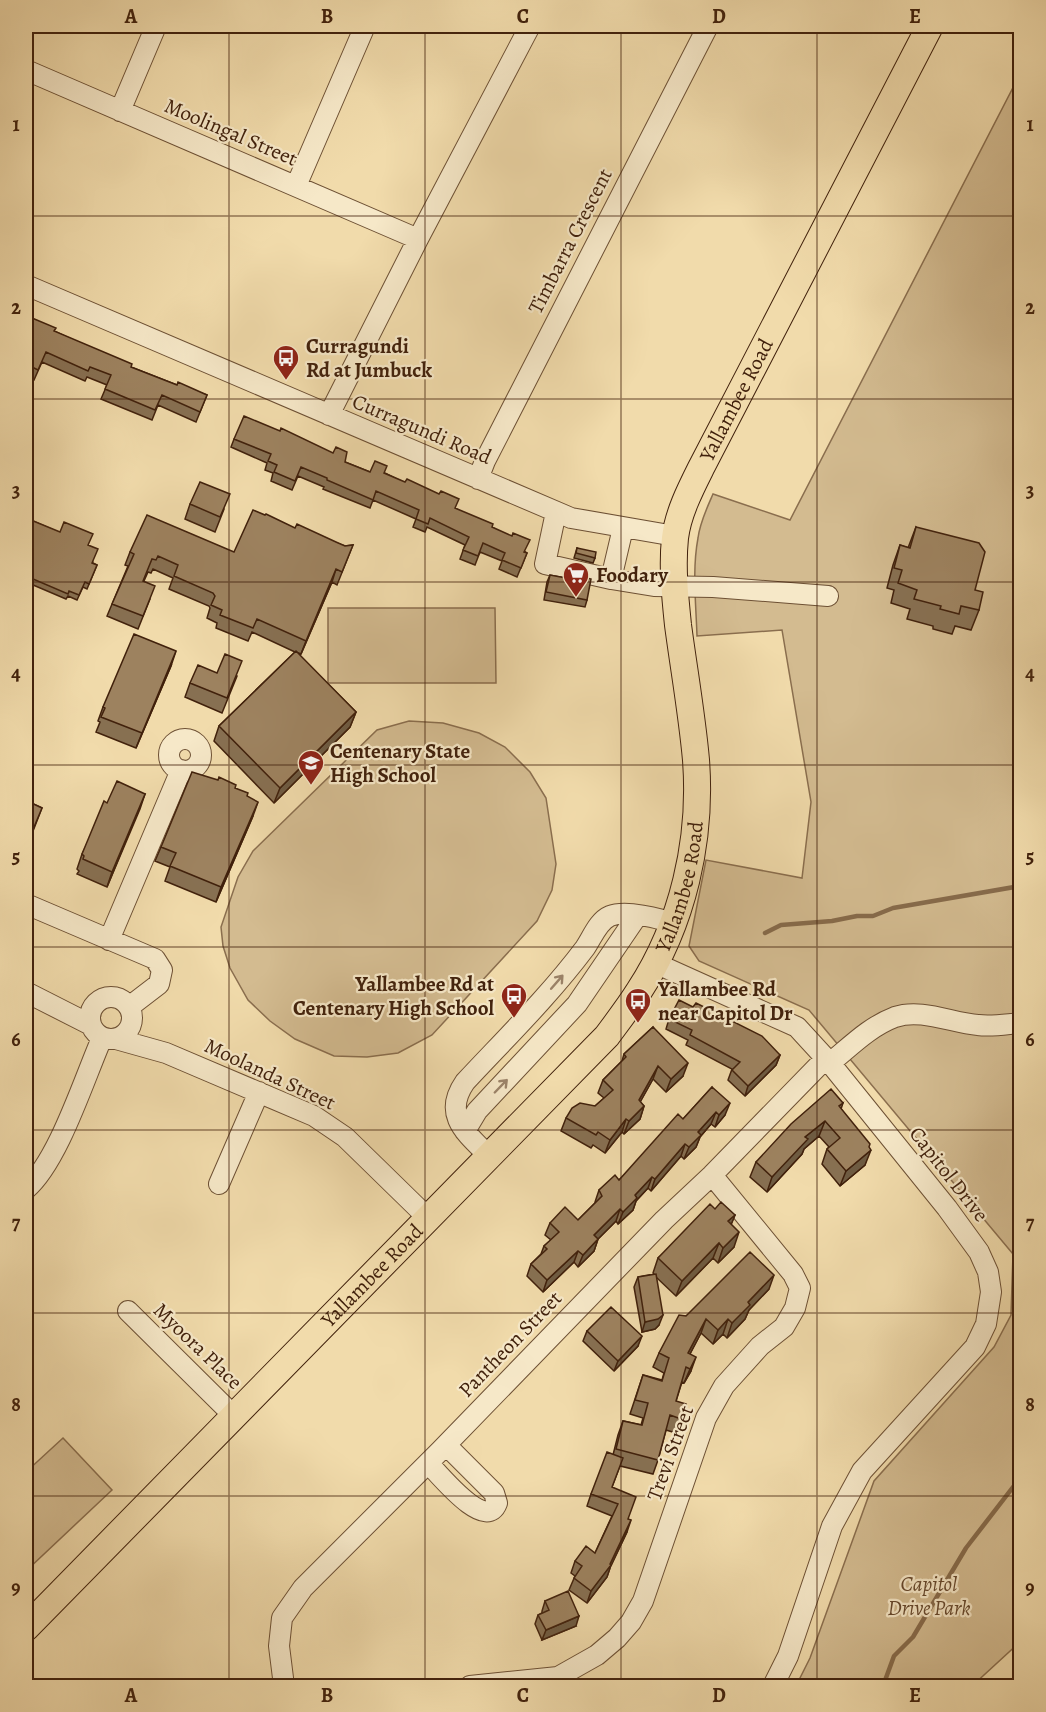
<svg xmlns="http://www.w3.org/2000/svg" width="1046" height="1712" font-family="Alegreya,serif">
<rect width="100%" height="100%" fill="#f1dbab"/>
<filter id="stains"><feTurbulence type="fractalNoise" baseFrequency=".00333" numOctaves="4"/><feColorMatrix values="0 0 0 0 .2 0 0 0 0 .09 0 0 0 0 .02 0 0 0 .5 -.17"/></filter>
<radialGradient id="worn" r=".72"><stop offset=".6" stop-color="#630" stop-opacity="0"/><stop offset="1" stop-color="#630" stop-opacity=".3"/></radialGradient>
<path fill="#d3bb90" stroke="#8a6e4e" stroke-width="1.5" d="M1020,74V1642L972,1686H796L810,1658L874,1481L994,1347L1011,1315L1013,1254L809,1010L699,961L689,946L706,860L802,878L811,802L782,630L697,636C696,604 692,570 698,538C700,522 707,508 713,494L790,520Z
M328,608H495L496,683H328Z
M409,721L443,723L479,733L505,747L530,772L546,798L556,864L552,890L537,921L432,1035L398,1053L367,1057L334,1056L295,1039L270,1021L248,1000L230,968L223,946L221,927L238,877L253,851L377,730Z
M63,1438L112,1490L26,1571V1472Z"/>
<g fill="none" stroke-linecap="round" stroke-linejoin="round">
<path stroke="#876b4b" stroke-width="4.5" d="M765,933L781,925L832,921L857,916H873L893,908L1020,886
M883,1686L894,1656L913,1637L966,1548L1020,1478"/>
<g stroke="#6d5034" stroke-width="22">
<path id="minor" d="M26,70L418,239
M120,111L156,26
M296,186L365,26
M26,285L571,518L675,536
M329,415L418,239L530,26
M478,479L485,461L708,26
M556,512L545,564L611,579
M623,528L611,579L654,586L713,587L828,596
M169 755a16 16 0 1 1 32 0a16 16 0 1 1-32 0Z
M26,904L155,959L162,970L159,984L129,1007
M109,940L181,770
M655,963L797,1027L830,1063L947,1208L979,1252L988,1272L991,1292L986,1324L975,1347L862,1471L832,1526L788,1656L773,1686
M26,992L91,1025
M90 1018a21 21 0 1 1 42 0a21 21 0 1 1-42 0Z
M116,1039L166,1053L314,1116L345,1137L428,1218
M830,1063C851,1046 869,1027 895,1017C921,1008 952,1023 978,1025C992,1027 1007,1024 1020,1023
M465,1131L477,1111L577,1004L637,916
M489,1156C466,1133 442,1115 465,1082C506,1038 549,996 585,948C592,938 598,921 610,916C625,910 660,918 674,924
M219,1184L259,1092
M26,1189C58,1162 84,1079 102,1038
M128,1311L234,1416
M428,1463C439,1474 486,1533 497,1503L494,1493L446,1445
M284,1686L279,1646L282,1618L303,1588L440,1451L664,1220L712,1175L826,1058
M470,1686L558,1677L597,1655L617,1638L631,1622L643,1601L706,1418L724,1386L760,1346L784,1327L795,1308L800,1288L793,1274L712,1175"/>
</g>
<g stroke="#41210c" stroke-width="28">
<g id="major">
<path id="s1" d="M26,1628L607,1036C618,1021 629,1007 639,991C683,924 702,840 696,760C692,715 684,670 678,625C675,596 672,567 675,538C678,513 691,488 702,466L930,26"/>
</g>
</g>
<use href="#minor" stroke="#f6e8c8" stroke-width="20"/>
<use href="#major" stroke="#f1dbab" stroke-width="26"/>
</g>
<path fill="#877052" stroke="#41210c" stroke-width="1.5" d="M26,319L54,331L131,367L177,385L207,395L196,422L158,405L152,420L101,399L107,385L87,377L85,381L42,362L34,380L26,376Z
M234,439L345,462L370,472L385,473L492,527L527,553L517,577L499,569L502,561L480,552L475,565L460,559L465,545L427,527L425,532L413,527L416,519L373,500L370,508L323,489L324,487L298,476L292,490L271,481L273,473L265,470L267,463L231,447Z
M190,504L224,509L215,532L185,519Z
M26,518L88,545L93,563L97,565L87,589L83,587L77,600L68,596L66,599L26,582Z
M916,527L975,590L979,610L971,630L955,626L952,634L933,629V626L907,619L910,609L891,603L894,590L887,588L893,565L900,545L908,548Z
M295,528L345,546L353,545L337,585L332,582L301,654L296,652L356,712L350,727L274,803L214,741L219,726L295,652L252,632L248,641L216,628L217,623L207,618L210,608L209,606L169,589L173,578L153,569L151,573L148,572L144,581L150,599L138,629L107,616L128,566L125,565L130,552H234Z
M577,548L595,558L593,563L574,558Z
M572,574L587,600L585,607L544,600L547,582L550,575L571,579Z
M171,666L136,748L96,732L100,722L98,721L103,707Z
M217,673L237,676L222,713L185,697L190,683Z
M235,788L247,797L253,816L216,902L165,881L170,867L155,861L161,847Z
M145,794L107,887L77,874L79,871L77,869L82,854L107,803Z
M26,795L29,802L42,808L28,844L26,843Z
M669,1019L780,1055L776,1065L745,1096L728,1080L732,1069L686,1045L688,1040L666,1029Z
M653,1027L683,1076L666,1092L653,1079L640,1102L644,1106L640,1119L624,1134L622,1132L605,1153L593,1145L591,1148L561,1131L566,1118L595,1106L604,1098L598,1093L603,1080L622,1061L624,1054Z
M712,1087L725,1115L715,1127L711,1124L700,1137L696,1147L684,1159L681,1156L651,1191L648,1188L636,1201L633,1210L618,1224L616,1221L598,1239L594,1251L578,1267L574,1262L543,1292L527,1276L531,1264L541,1254L544,1246L551,1240L545,1235L550,1223L578,1220L595,1203V1202L599,1190L619,1180L683,1119Z
M843,1103L841,1109L869,1148L865,1165L840,1186L822,1164L827,1149L829,1147L819,1136L804,1149L802,1154L767,1192L750,1177L756,1162Z
M715,1209L735,1215L731,1224L734,1247L718,1263L713,1258L676,1296L656,1277L659,1325L655,1329L642,1332L634,1287L638,1277L654,1274L653,1273L658,1258Z
M769,1289L749,1310L745,1319L727,1338L723,1334L713,1344L701,1333L690,1354L691,1371L684,1383L682,1382L676,1401L681,1419L676,1433L666,1430L658,1460L653,1474L620,1466L612,1487L628,1519L627,1532L611,1565L607,1577L587,1603L569,1590L575,1576L571,1573L575,1561L595,1553L612,1516L587,1506L591,1494L613,1455L618,1435L623,1421L641,1425L643,1418L630,1414L643,1375L662,1380L664,1373L653,1367L659,1353L686,1316Z
M587,1331L638,1346L614,1371L583,1341Z
M545,1601L576,1626L542,1640L535,1624L538,1615L542,1613V1611Z"/>
<path fill="#6e5b42" stroke="#41210c" stroke-width="1.5" d="M336,569L332,582L301,654L306,641Z
M176,651L171,666L136,748L142,733Z
M356,712L350,727L274,803L280,788Z
M145,794L140,809L107,887L112,872Z
M258,802L253,816L216,902L221,887Z
M780,1055L776,1065L745,1096L748,1086Z
M688,1063L683,1076L666,1092L671,1079Z
M658,1066L653,1079L634,1113L639,1100Z
M730,1103L725,1115L715,1127L719,1115Z
M644,1106L640,1119L624,1134L629,1121Z
M716,1112L711,1124L700,1137L696,1147L684,1159L689,1147L698,1132Z
M626,1119L622,1132L605,1153L610,1140Z
M825,1121L819,1136L804,1149L802,1154L767,1192L772,1177L805,1137Z
M685,1144L681,1156L651,1191L655,1179Z
M871,1150L865,1165L840,1186L846,1171Z
M652,1177L648,1188L636,1201L633,1210L618,1224L623,1212L635,1195Z
M620,1209L616,1221L590,1247L594,1235Z
M735,1215L729,1230L728,1221Z
M739,1232L734,1247L718,1263L723,1248Z
M598,1239L594,1251L578,1267L583,1255Z
M719,1243L713,1258L676,1296L682,1281Z
M578,1251L574,1262L543,1292L547,1280Z
M774,1275L769,1289L749,1310L745,1319L727,1338L732,1323L748,1302Z
M663,1315L659,1325L655,1329L642,1332L645,1322Z
M706,1319L701,1333L683,1367L688,1353Z
M728,1319L723,1334L713,1344L718,1330Z
M642,1336L638,1346L614,1371L618,1361Z
M696,1357L691,1371L684,1383L690,1369Z
M631,1520L627,1532L611,1566V1565L607,1577L587,1603L591,1591L610,1564Z
M579,1616L576,1626L542,1640L546,1630Z"/>
<path fill="#9d825f" stroke="#41210c" stroke-width="1.5" d="M32,318L56,328L54,331L132,364L131,367L177,385L178,382L207,395L200,412L162,395L155,410L105,389L111,375L90,367L88,371L46,352L38,370L26,364V348L28,342L26,341V319L30,321Z
M244,416L280,431L281,428L333,453L336,447L347,452L345,462L370,472L375,461L387,466L384,473L405,482L407,479L439,494L441,491L459,499L455,508L493,524L492,527L512,536L513,533L530,540L524,552L527,553L521,568L502,560L505,553L483,543L478,556L463,550L469,537L430,518L428,524L416,519L419,510L376,491L373,500L327,480V478L301,467L295,481L274,472L277,465L268,461L271,454L234,439Z
M200,482L230,494L220,517L190,504Z
M253,510L265,515L266,514L295,528L297,524L336,542L345,546L353,545L342,572L336,569L306,641L257,619L253,628L220,615L222,610L211,605L215,596L213,593L174,576L178,565L158,556L156,560L152,559L143,581L155,586L143,616L112,604L134,554L130,552L147,515L234,552Z
M26,518L60,532L64,522L93,534L88,545L98,549L92,563L97,565L89,584L85,582L79,595L69,591L68,594L26,576Z
M916,527L979,543L985,552L975,590L983,592L979,610L961,606L959,614L940,609L941,606L914,599L917,590L898,583L902,570L894,568L900,545L910,548Z
M577,548L596,552L595,558L576,553Z
M572,574L591,579L587,600L546,592L550,575L572,579Z
M134,634L176,651L142,733L101,717L105,708L103,707Z
M296,651L356,712L280,788L219,726Z
M225,654L242,661L227,698L190,683L198,665L217,673Z
M192,772L218,780L219,777L236,785L235,788L248,793L247,796L258,802L221,887L170,866L176,853L161,847Z
M117,781L145,794L112,872L83,859L84,856L82,854L104,801L107,803Z
M26,795L31,798L29,802L42,808L29,839L26,837Z
M679,1000L693,1007L696,1003L762,1036L780,1055L748,1086L732,1070L740,1062L690,1035L692,1030L669,1019Z
M653,1027L688,1063L671,1079L658,1066L639,1100L644,1106L629,1121L626,1119L610,1140L598,1132L596,1135L566,1118L572,1108L580,1103L595,1106L613,1090L603,1080L626,1057L624,1054Z
M712,1087L730,1103L719,1115L716,1112L698,1132L701,1135L689,1147L685,1144L655,1179L652,1177L635,1195L637,1198L623,1212L620,1209L594,1235L598,1239L583,1255L578,1251L547,1280L531,1264L547,1249L544,1246L559,1232L550,1223L565,1207L578,1220L602,1196L599,1190L615,1175L619,1180L678,1114L683,1119Z
M831,1089L843,1103L839,1106L870,1144L869,1147L871,1150L846,1171L827,1149L840,1138L825,1121L805,1137L808,1139L772,1177L756,1162L791,1124Z
M721,1202L735,1215L728,1221L739,1232L723,1248L719,1243L682,1281L658,1258L710,1204L715,1209Z
M750,1252L774,1275L748,1302L750,1305L732,1323L728,1319L718,1330L706,1319L688,1353L696,1357L690,1369L686,1367L676,1401L686,1404L681,1419L670,1415L658,1460L616,1449L623,1421L642,1425L648,1403L635,1400L643,1375L662,1381L669,1358L659,1353L679,1315L686,1316Z
M656,1274L663,1315L658,1319L645,1322L638,1277Z
M611,1307L642,1336L618,1361L587,1331Z
M607,1452L623,1458L612,1487L636,1497L628,1519L631,1520L610,1564L611,1565L591,1591L574,1578L582,1566L575,1561L586,1546L595,1553L618,1504L591,1494Z
M568,1591L579,1616L546,1630L538,1615L549,1610L545,1601Z"/>
<defs><path id="oneway-shaft" d="M-6 0H5M1.5-3L5.5 0L1.5 3" fill="none" stroke-width="1.6" stroke-linecap="round" stroke-linejoin="round" transform="scale(1.5)"/></defs>
<g stroke="#9c846a">
<use href="#oneway-shaft" transform="translate(557 982) rotate(-49)"/>
<use href="#oneway-shaft" transform="translate(501 1086) rotate(-46)"/>
</g>
<path fill="none" stroke="#41210c" stroke-width="1.5" stroke-opacity="0.55" d="M229,26V1686M425,26V1686M621,26V1686M817,26V1686M26,216H1020M26,399H1020M26,582H1020M26,765H1020M26,947H1020M26,1130H1020M26,1313H1020M26,1496H1020"/>
<defs>
<g id="bus-pin" transform="scale(1.35)"><path d="M0 17L-7.5 6A9.5 9.5 0 1 1 7.5 6Z" fill="#8f2418" stroke="#f6e8c8"/><path d="M-5-6H5V4H4V6H2V4H-2V6H-4V4H-5ZM-3.5-4V0h7V-4ZM-3.5 1.2v1.5H-2V1.2ZM2 1.2v1.5H3.5V1.2Z" fill="#fff"/></g>
<g id="supermarket-pin" transform="scale(1.35)"><path d="M0 17L-7.5 6A9.5 9.5 0 1 1 7.5 6Z" fill="#8f2418" stroke="#f6e8c8"/><path d="M-6-5.5h2.5l.6 2H6L4.5 2H-2.5L-4.4-4H-6ZM-1.5 3.2a1.3 1.3 0 1 0 .1 0ZM3 3.2a1.3 1.3 0 1 0 .1 0Z" fill="#fff"/></g>
<g id="school-pin" transform="scale(1.35)"><path d="M0 17L-7.5 6A9.5 9.5 0 1 1 7.5 6Z" fill="#8f2418" stroke="#f6e8c8"/><path d="M0-5L7-2L0 1L-7-2ZM-4 1L0 2.5L4 1V4Q0 6-4 4Z" fill="#fff"/></g>
</defs>
<g fill-rule="evenodd">
<use href="#bus-pin" x="286" y="358"/>
<use href="#supermarket-pin" x="576" y="575"/>
<use href="#school-pin" x="311" y="763"/>
<use href="#bus-pin" x="514" y="996"/>
<use href="#bus-pin" x="638" y="1001"/>
</g>
<g text-anchor="middle" dominant-baseline="central" stroke-width="4.5" stroke-linejoin="round" paint-order="stroke">
<g font-size="21" fill="#41210c" stroke="#f6e8c8">
<text transform="translate(231 132) rotate(23)">Moolingal Street</text>
<text transform="translate(570 241) rotate(-63)">Timbarra Crescent</text>
<text stroke="none"><textPath href="#s1" startOffset="1502">Yallambee Road</textPath></text>
<text transform="translate(422 429) rotate(23)">Curragundi Road</text>
<text stroke="none"><textPath href="#s1" startOffset="998">Yallambee Road</textPath></text>
<text transform="translate(270 1074) rotate(25)">Moolanda Street</text>
<text transform="translate(949 1174) rotate(52)">Capitol Drive</text>
<text stroke="none"><textPath href="#s1" startOffset="494">Yallambee Road</textPath></text>
<text transform="translate(510 1344) rotate(-46)">Pantheon Street</text>
<text transform="translate(198 1346) rotate(44)">Myoora Place</text>
<text transform="translate(670 1453) rotate(-70)">Trevi Street</text>
</g>
<g font-size="21" font-weight="bold" fill="#41210c" stroke="#f6e8c8" text-anchor="start">
<text x="306" y="346">Curragundi<tspan x="306" dy="24">Rd at Jumbuck</tspan></text>
<text x="596" y="575">Foodary</text>
<text x="330" y="751">Centenary State<tspan x="330" dy="24">High School</tspan></text>
<text x="494" y="984" text-anchor="end">Yallambee Rd at<tspan x="494" dy="24">Centenary High School</tspan></text>
<text x="658" y="989">Yallambee Rd<tspan x="658" dy="24">near Capitol Dr</tspan></text>
</g>
<g font-size="21" font-style="italic" fill="#66482d" stroke="#f6e8c8">
<text x="929" y="1584">Capitol<tspan x="929" dy="24">Drive Park</tspan></text>
</g>
</g>
<rect width="1046" height="1712" fill="none" stroke="#f1dbab" stroke-width="66"/>
<rect x="33" y="33" width="980" height="1646" fill="none" stroke="#41210c" stroke-width="2"/>
<g font-size="20" text-anchor="middle" font-weight="bold" fill="#41210c">
<text x="131" y="23">A</text>
<text x="327" y="23">B</text>
<text x="523" y="23">C</text>
<text x="719" y="23">D</text>
<text x="915" y="23">E</text>
<text x="16" y="131">1</text>
<text x="1030" y="131">1</text>
<text x="16" y="314">2</text>
<text x="1030" y="314">2</text>
<text x="16" y="497">3</text>
<text x="1030" y="497">3</text>
<text x="16" y="680">4</text>
<text x="1030" y="680">4</text>
<text x="16" y="863">5</text>
<text x="1030" y="863">5</text>
<text x="16" y="1046">6</text>
<text x="1030" y="1046">6</text>
<text x="16" y="1229">7</text>
<text x="1030" y="1229">7</text>
<text x="16" y="1411">8</text>
<text x="1030" y="1411">8</text>
<text x="16" y="1594">9</text>
<text x="1030" y="1594">9</text>
<text x="131" y="1702">A</text>
<text x="327" y="1702">B</text>
<text x="523" y="1702">C</text>
<text x="719" y="1702">D</text>
<text x="915" y="1702">E</text>
</g>
<rect width="100%" height="100%" filter="url(#stains)"/>
<rect width="100%" height="100%" fill="url(#worn)"/>
</svg>
